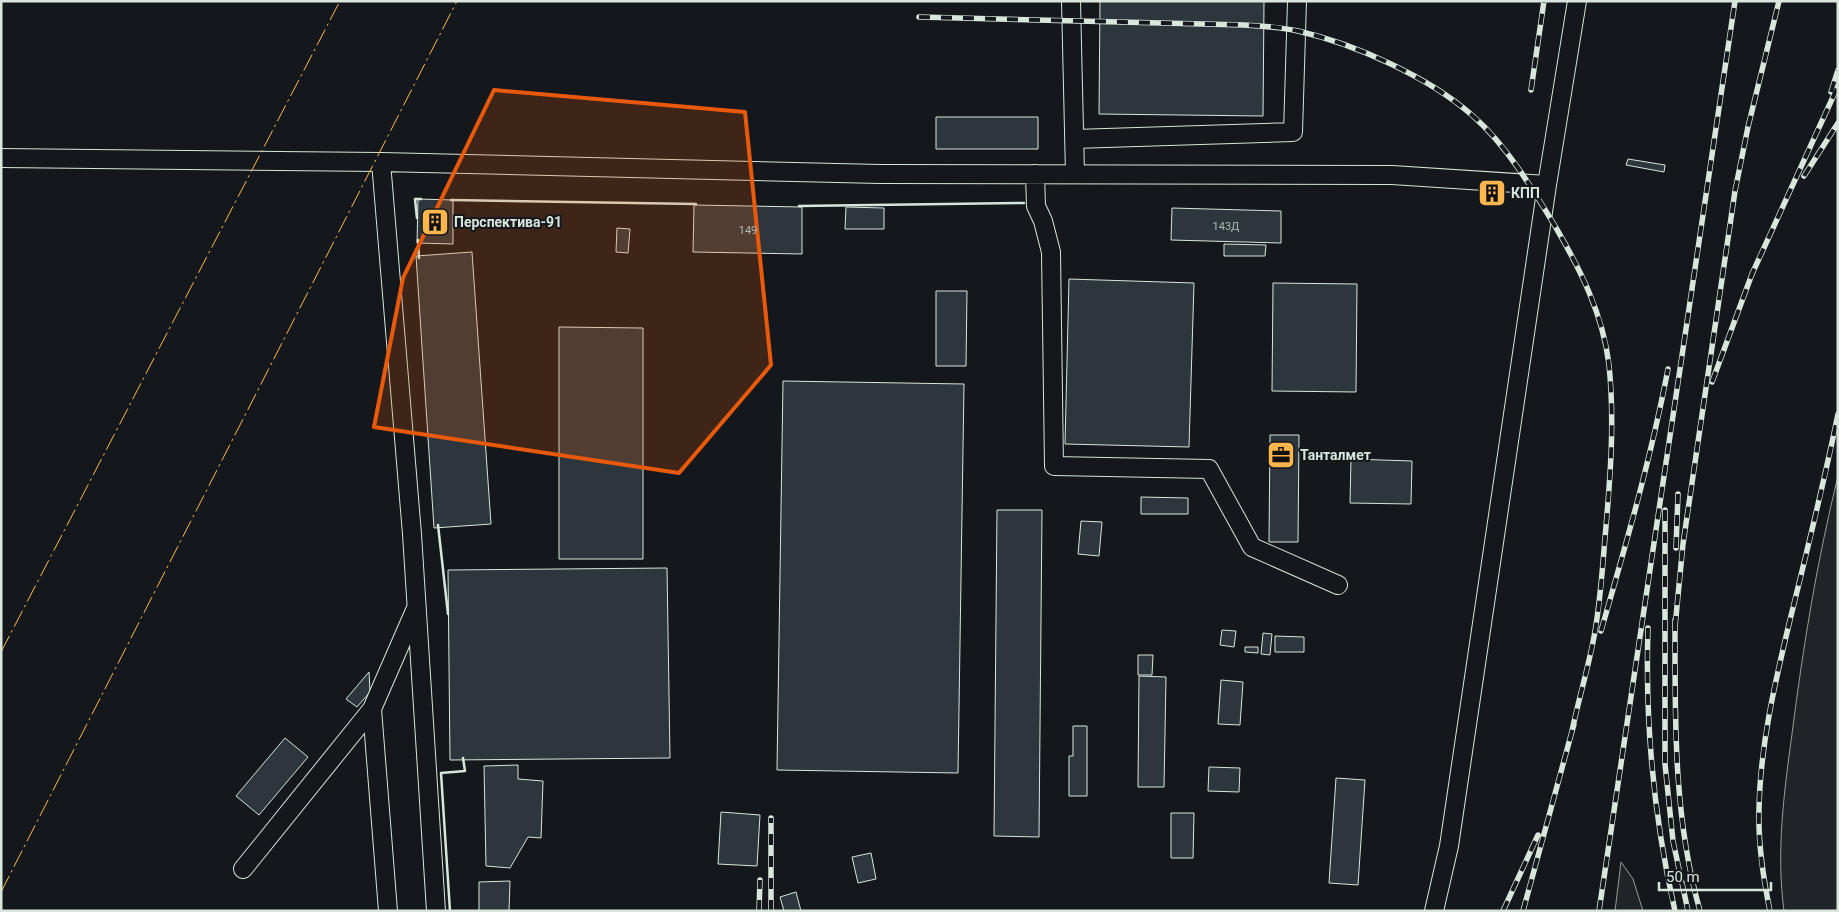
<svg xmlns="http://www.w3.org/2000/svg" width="1839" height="912" font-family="Roboto,sans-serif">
<rect width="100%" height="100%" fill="#14181c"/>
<path fill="#202428" stroke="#939e99" d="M1838,476V911H1784C1776,851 1784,793 1792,734C1803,647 1817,561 1838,476Z
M1621,862L1633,879L1643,911H1615Z"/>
<path fill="#2c363c" stroke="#d8e6dc" d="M1100,1H1264L1263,116L1099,114Z
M936,117H1038V149H936Z
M1628,159L1665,165L1664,172L1626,165Z
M1485,188L1501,189L1500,199L1484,197Z
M418,199L453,200V244L417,243Z
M694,205L802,207V254L693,252Z
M846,207L884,208V229H845Z
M1172,208L1281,211V243L1171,240Z
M617,228L630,229L628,253L616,252Z
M1224,244L1266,245L1265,256H1224Z
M472,252L491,524L434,528L416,256Z
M1069,279L1194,283L1189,447L1065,444Z
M1273,283L1357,284L1356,392L1272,391Z
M936,291H967L966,366H936Z
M559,327L643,328V559H559Z
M783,381L964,384L958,773L777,770Z
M1270,435H1299L1298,542H1269Z
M1351,459L1412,461L1411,504L1350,503Z
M1141,497L1188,498V514H1141Z
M997,510H1042L1039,837L994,836Z
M1081,521L1102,522L1099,556L1078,554Z
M667,568L670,758L450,760L448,570Z
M1222,630L1236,631L1234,647L1220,645Z
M1263,633L1272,634L1270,655L1261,654Z
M1275,636L1304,637V652H1275Z
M1245,647H1258V653L1245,652Z
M1138,655H1153L1152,675H1138Z
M369,672L370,692L357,707L346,699Z
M1139,676L1166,677L1164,787H1138Z
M1221,680L1243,682L1240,725L1218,724Z
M1073,726H1087V796H1069V756H1073Z
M285,738L308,757L259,815L236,796Z
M518,765V779L543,781L541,838L528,837L510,868L486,866L484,766Z
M1209,767L1240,768L1239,792L1208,791Z
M1336,778L1365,780L1358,885L1329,883Z
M721,812L760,815L757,866L718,864Z
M1171,813H1194L1193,858H1171Z
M871,853L876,879L858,883L852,857Z
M510,881L509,911H479V882Z
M796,892L801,911H784L780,897Z"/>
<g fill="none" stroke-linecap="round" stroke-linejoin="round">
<g stroke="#d8e6dc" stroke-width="20">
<path id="minor" d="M1071,1L1075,174
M1074,139L1293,132L1297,1
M1,158L381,162L412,534L436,911
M381,162L880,174L1392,175L1547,185L1577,1
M1035,174L1036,206L1043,221L1051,252L1054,466L1209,469L1252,547L1338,585
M243,869L372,709
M388,911L372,709L416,608
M1434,911L1449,846L1547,185"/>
</g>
<use href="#minor" stroke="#14181c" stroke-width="18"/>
<g stroke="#d8e6dc" stroke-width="5.5">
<path id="rail" d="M919,17L1244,25C1262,26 1280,27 1298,31C1355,44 1429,77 1473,116C1507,146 1532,188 1555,226C1580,269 1603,314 1609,365C1615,423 1610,481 1605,538C1602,573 1600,608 1593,642C1587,672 1578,702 1572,731
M1531,90L1544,1
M1831,92L1838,70
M1804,176L1838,123
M1712,382L1752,274L1838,86
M1665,510V764L1673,841L1688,911
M1676,548L1678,494
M1675,620C1675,717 1673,816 1700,911
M1675,627L1683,544L1735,191L1748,127L1779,1
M1648,628C1645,722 1654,819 1675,911
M1601,631C1626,544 1651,458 1668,369
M759,911L760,880
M771,911V818
M1503,911L1538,835
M1523,911L1574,724
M1599,911L1735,1
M1770,911C1763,877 1758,844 1759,810C1760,746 1775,682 1790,620C1807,551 1824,483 1838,414"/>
</g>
<use href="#rail" stroke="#14181c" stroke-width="4" stroke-dasharray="11" stroke-linecap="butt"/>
<path stroke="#d8e6dc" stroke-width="2.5" d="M451,200L696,204
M799,206L1024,203
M417,218L415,199H421
M418,240L419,258
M438,525L448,614
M450,911L441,773L465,771L463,758"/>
<path stroke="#ffb74d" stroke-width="1" stroke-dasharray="18 4 2.5 4" stroke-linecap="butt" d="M1,652L340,1
M1,892L457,1"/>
</g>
<path fill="#e8590c" fill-opacity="0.2" stroke="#e8590c" stroke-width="4" stroke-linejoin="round" d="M494,90L745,112L771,365L679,473L374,427L403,278Z"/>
<defs>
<g id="building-square" transform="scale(1.4375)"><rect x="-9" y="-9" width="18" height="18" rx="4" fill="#ffb74d" stroke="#14181c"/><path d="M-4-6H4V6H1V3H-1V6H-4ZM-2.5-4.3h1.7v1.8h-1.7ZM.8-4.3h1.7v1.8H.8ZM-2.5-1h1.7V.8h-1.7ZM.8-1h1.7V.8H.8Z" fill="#111"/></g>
<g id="office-square" transform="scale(1.4375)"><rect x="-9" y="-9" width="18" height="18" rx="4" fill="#ffb74d" stroke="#14181c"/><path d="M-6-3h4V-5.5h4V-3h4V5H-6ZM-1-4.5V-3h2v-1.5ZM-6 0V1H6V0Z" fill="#111"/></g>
</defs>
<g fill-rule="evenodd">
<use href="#building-square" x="1492" y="193"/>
<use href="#building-square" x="435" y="222"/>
<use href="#office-square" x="1281" y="455"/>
</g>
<g text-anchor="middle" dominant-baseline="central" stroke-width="4" stroke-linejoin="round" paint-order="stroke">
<g font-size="11" fill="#adbab4">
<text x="1226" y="226">143Д</text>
<text x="748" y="230">149</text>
</g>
<g font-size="14" font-weight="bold" fill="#d8e6dc" stroke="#14181c" text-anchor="start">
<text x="1511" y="193">КПП</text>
<text x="454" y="222">Перспектива-91</text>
<text x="1300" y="455">Танталмет</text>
</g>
</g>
<rect width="1839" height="912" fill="none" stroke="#d8e6dc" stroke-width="5"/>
<path d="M1659 882v8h112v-8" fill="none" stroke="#d8e6dc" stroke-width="2.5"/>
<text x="1666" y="882" font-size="15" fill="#d8e6dc" stroke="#14181c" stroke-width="4" paint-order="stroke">50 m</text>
</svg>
